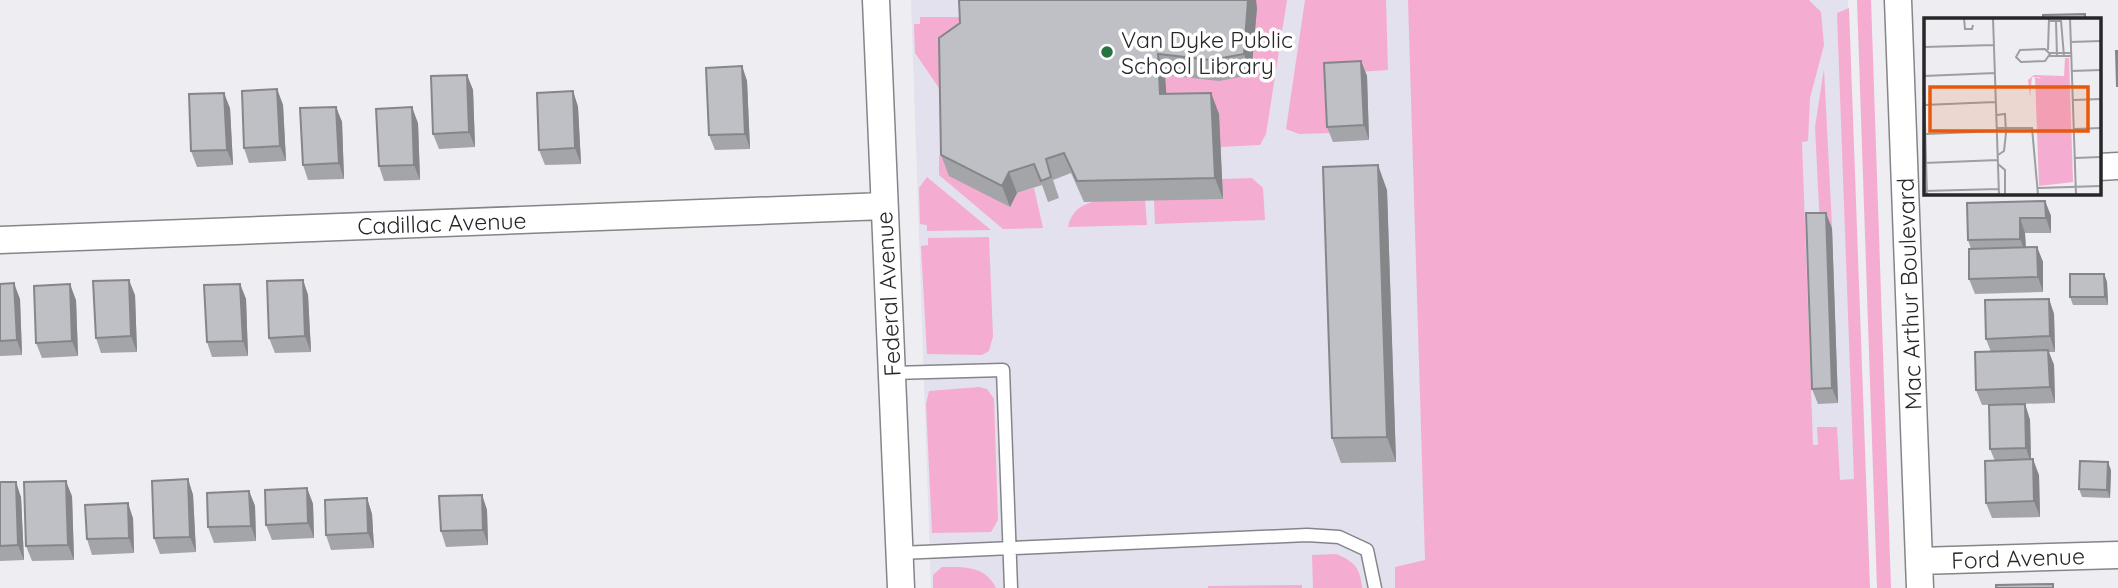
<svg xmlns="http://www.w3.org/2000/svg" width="2118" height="588" font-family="Quicksand,sans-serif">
<rect width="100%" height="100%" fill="#ededf2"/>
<path fill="#e2e1ed" d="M911,0H1848L1868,588H931Z"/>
<path fill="#f5acd1" d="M1256,0H1287L1266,134L1260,145L1220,147L1168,115L1165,75H1184Z
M1305,0H1386L1388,70L1330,74L1332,133L1299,134L1286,129Z
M1408,0H1809L1821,12L1824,45L1810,98L1808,141L1802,142L1813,445H1818L1817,427H1837L1840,480L1854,479L1837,13L1849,8L1870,588H1395V567L1425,560Z
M1857,0H1871L1891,588H1877Z
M920,17H966L947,88H939L915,53L914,24H920Z
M1824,69L1832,226L1820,227L1815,127Z
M939,156H949L1009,207L1017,193L1034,188L1043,228L1003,229L939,175Z
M927,177L991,230L927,231V225L920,224L919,188Z
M1252,178L1263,188L1265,220L1155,224L1154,200L1222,179Z
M1145,200L1147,225L1068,227C1075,192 1117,201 1145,200Z
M989,237L993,336L989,351L982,355L927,354L921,246L928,245V238Z
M979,387L987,389L994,399L998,520L991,532L932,533L926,404L929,391Z
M1336,554C1354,561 1361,569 1362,588H1313L1312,555Z
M942,567C963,567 985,565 996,588H933V575Z
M1302,585V588H1208V586Z"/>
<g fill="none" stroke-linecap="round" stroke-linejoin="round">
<g stroke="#858589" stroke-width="15">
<path id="lane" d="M892,373L1003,370L1011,588
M900,553L1307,535L1339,537L1367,550L1375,588"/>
</g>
<g stroke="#858589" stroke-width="29">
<path id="street" d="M876,0L901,588
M1898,0L1920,588
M2099,167L2118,166
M0,240L884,206
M1919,561L2118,555"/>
</g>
<use href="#lane" stroke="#fff" stroke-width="12"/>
<use href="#street" stroke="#fff" stroke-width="26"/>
</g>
<path fill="#a3a5a9" d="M1257,8L1251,75L1219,81L1165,75L1166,94L1211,93L1219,114L1223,199L1084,202L1071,173L1053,180L1059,198L1048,202L1042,185L1017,193L1010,207L949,176L941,155L960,23Z
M1361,61L1367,76L1369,140L1333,142L1327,127Z
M742,66L747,81L750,149L715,150L709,135Z
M467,75L473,90L475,147L439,149L433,134Z
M277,89L283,105L286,161L249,163L244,148Z
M573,91L578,107L581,164L545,165L539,150Z
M336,107L342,122L344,179L308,180L303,165Z
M230,108L233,165L197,167L191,151Z
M418,123L420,180L384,181L379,166Z
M1387,190L1396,462L1341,463L1332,438Z
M2045,201L2051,216V233H2025L2026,247H2037L2043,262V292L1975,294L1969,279L1971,249L1968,240Z
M1832,228L1838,403L1818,404L1812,389Z
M2104,274L2107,282L2108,305H2073L2070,297Z
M303,280L308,295L311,352L275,353L269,338Z
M0,284L20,299L22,355L0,356Z
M240,284L246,299L248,356L212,357L207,342Z
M135,295L137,352L101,353L96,338Z
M2049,299L2054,314L2055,352H2049L2054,365L2055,403L1982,405L1976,390L1991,352L1986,339Z
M76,300L78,356L42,358L36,343Z
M2025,404L2030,420L2031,460L2039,475L2040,517L1992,518L1986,503L1995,461L1990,449Z
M2111,470L2110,498L2082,497L2079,489Z
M188,479L193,495L196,552L160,554L154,538Z
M0,482L21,497L24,560L0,561Z
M307,488L313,504L314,538L272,540L266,525Z
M249,491L255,506L256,541L214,543L208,527Z
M482,495L487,510L488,545L446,547L441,531Z
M72,496L74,560L32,561L26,546Z
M367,498L372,514L374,548L331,550L326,535Z
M133,518L134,553L92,555L87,539Z"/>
<path fill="#85868a" d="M1248,0H1256L1257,8L1251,75L1244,54Z
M1158,54L1165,75L1168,115L1160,94Z
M1361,61L1367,76L1369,140L1364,125Z
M742,66L747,81L750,149L745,134Z
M467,75L473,90L475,147L469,132Z
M277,89L283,105L286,161L280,146Z
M573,91L578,107L581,164L575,148Z
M224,93L230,108L233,165L227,150Z
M1211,93L1219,114L1223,199L1215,178Z
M336,107L342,122L344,179L339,163Z
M412,107L418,123L420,180L414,165Z
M1378,165L1387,190L1396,462L1387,437Z
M1009,172L1017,193L1010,207L1002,186Z
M2045,201L2051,216V233L2046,218Z
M1826,213L1832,228L1838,403L1832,388Z
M2020,218L2025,233L2026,254L2020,239Z
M2037,247L2043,262V292L2038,277Z
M2104,274L2107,282L2108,305L2105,297Z
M129,280L135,295L137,352L131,336Z
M303,280L308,295L311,352L305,336Z
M14,283L20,299L22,355L17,340Z
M70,284L76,300L78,356L72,341Z
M240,284L246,299L248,356L243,341Z
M2049,299L2054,314L2055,352L2050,336Z
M2048,350L2054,365L2055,403L2050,387Z
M2025,404L2030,420L2031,463L2026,448Z
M2033,459L2039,475L2040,517L2034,501Z
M2108,462L2111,470L2110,498L2107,490Z
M188,479L193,495L196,552L190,537Z
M66,481L72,496L74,560L68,545Z
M16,482L21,497L24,560L18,545Z
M307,488L313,504L314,538L308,523Z
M249,491L255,506L256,541L251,526Z
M482,495L487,510L488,545L483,530Z
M367,498L372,514L374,548L368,533Z
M128,503L133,518L134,553L129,538Z"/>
<path fill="#bec0c5" stroke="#85868a" stroke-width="2" d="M959,0H1248L1244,54L1211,60L1158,54L1160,94L1211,93L1215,178L1077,181L1064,153L1046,159L1051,177L1041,181L1034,164L1009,172L1002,186L941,155L939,38L960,23Z
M2085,14V19H2043V15Z
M2116,51H2118V86H2117Z
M1361,61L1364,125L1327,127L1324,63Z
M742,66L745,134L709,135L706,68Z
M467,75L469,132L433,134L431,76Z
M277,89L280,146L244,148L242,91Z
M573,91L575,148L539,150L537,93Z
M224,93L227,150L191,151L189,94Z
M336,107L339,163L303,165L300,108Z
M412,107L414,165L379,166L376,109Z
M1378,165L1387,437L1332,438L1323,167Z
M2045,201L2046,218H2020V239L1968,240L1967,203Z
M1806,213H1826L1832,388L1812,389Z
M2037,247L2038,277L1969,279V249Z
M2070,274H2104L2105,297H2070Z
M129,280L131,336L96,338L93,281Z
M303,280L305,336L269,338L267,281Z
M14,283L17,340L0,341V284Z
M70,284L72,341L36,343L34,286Z
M240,284L243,341L207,342L204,285Z
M2049,299L2050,336L1986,339L1985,300Z
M2048,350L2050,387L1976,390L1975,352Z
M2025,404L2026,448L1990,449L1989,405Z
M2033,459L2034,501L1986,503L1985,461Z
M2080,461L2108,462L2107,490L2079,489Z
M188,479L190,537L154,538L152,481Z
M66,481L68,545L26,546L24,482Z
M0,482H16L18,545L0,546Z
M307,488L308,523L266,525L265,490Z
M249,491L251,526L208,527L207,493Z
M482,495L483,530L441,531L439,496Z
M367,498L368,533L326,535L325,500Z
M128,503L129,538L87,539L85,505Z
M2053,584V588H1996V585Z"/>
<circle fill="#277342" stroke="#fff" stroke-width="2.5" cx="1107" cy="52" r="7"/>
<g text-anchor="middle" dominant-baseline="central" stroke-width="7" stroke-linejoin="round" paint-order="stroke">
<g font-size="23" fill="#272729" stroke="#fff" text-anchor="start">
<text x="1121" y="39">Van Dyke Public<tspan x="1121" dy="26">School Library</tspan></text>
</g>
<g font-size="23" fill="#272729" stroke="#fff">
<text transform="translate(442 223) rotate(-2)">Cadillac Avenue</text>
<text transform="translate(888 294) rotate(-93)">Federal Avenue</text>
<text transform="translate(1909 294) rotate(-92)">Mac Arthur Boulevard</text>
<text transform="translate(2018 558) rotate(-2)">Ford Avenue</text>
</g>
</g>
<g transform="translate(1924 18)">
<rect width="177" height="177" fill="#ededf2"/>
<path d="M141,40H145L149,164L115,168L111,59L117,61L115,59H108L106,79L104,62L110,57L140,58Z" fill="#f5acd1"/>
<path fill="none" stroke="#9e9ea2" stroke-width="2" d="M40,0L41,11H48L49,7M69,0L75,177M146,0L152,177M125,3H137L140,38M132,3L133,38M146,24L177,23M0,29L70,27M121,31L126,36L121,43L97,44L92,39L96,32ZM124,32L125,0M125,35H147M125,38H147M147,53L177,52M0,58L71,55M0,70L3,177M149,82L177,81M0,87L71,84M73,97L81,96L82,115L80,133L74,137M73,110H108L114,177M150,111L177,110M2,116L74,113M151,140L177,139M0,145L74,142M74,146L81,152V177M114,170L177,168M0,173L75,171"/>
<path fill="#e8590c" fill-opacity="0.15" stroke="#e8590c" stroke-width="3.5" d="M6,69H164V113H6Z"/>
<rect width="177" height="177" fill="none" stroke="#272729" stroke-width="3.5"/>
</g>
</svg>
